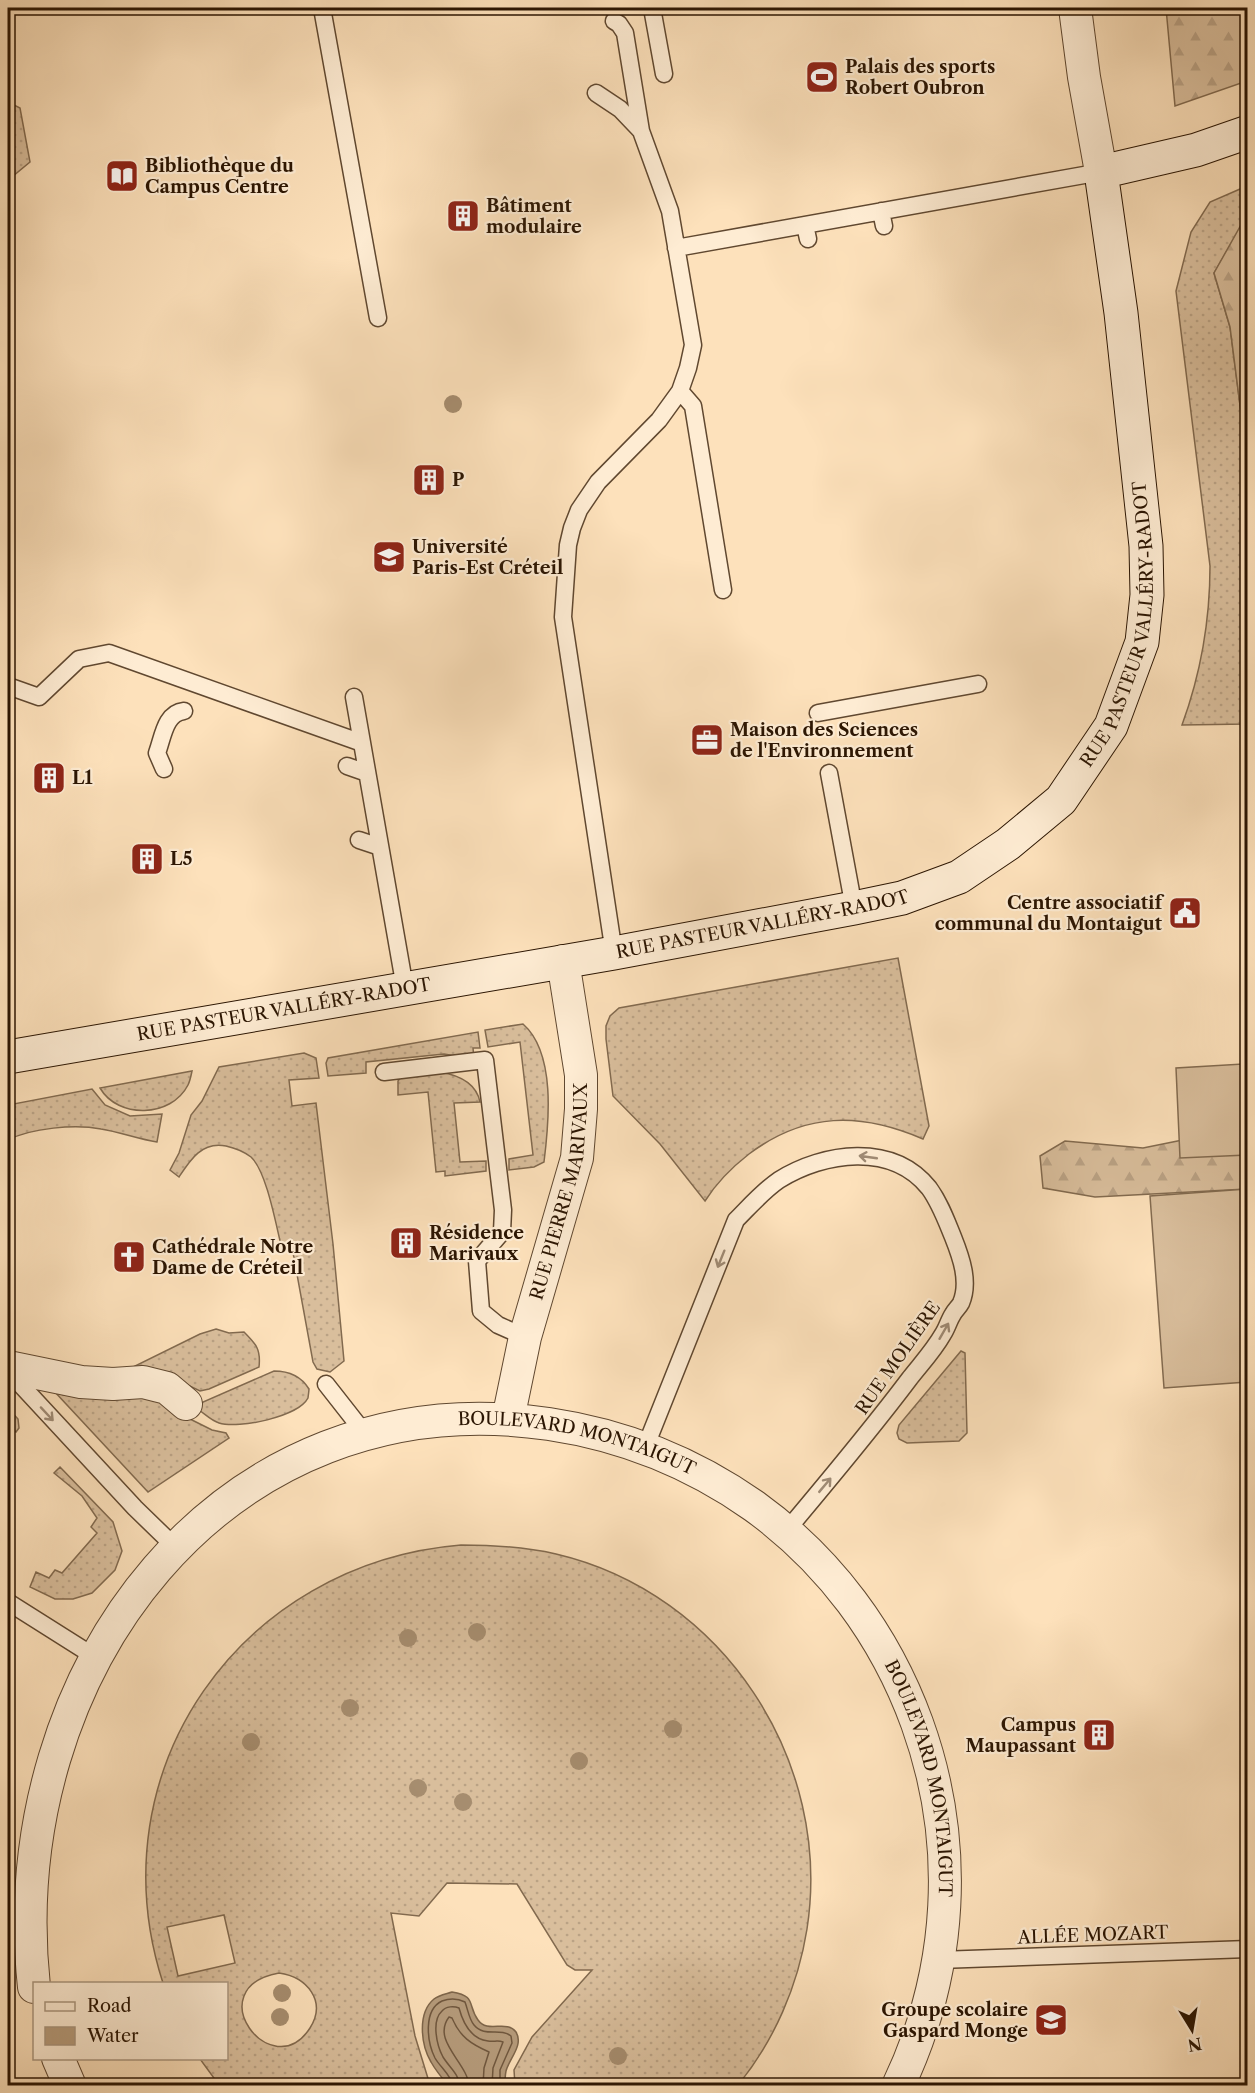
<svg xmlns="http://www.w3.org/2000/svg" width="1255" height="2093" font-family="'Libre Caslon Text',serif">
<defs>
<pattern id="grass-dots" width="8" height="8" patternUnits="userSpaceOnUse" patternTransform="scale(1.5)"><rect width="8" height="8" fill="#d9be9c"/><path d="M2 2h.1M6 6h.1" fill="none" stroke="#baa285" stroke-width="1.8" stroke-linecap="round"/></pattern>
<pattern id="forest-firs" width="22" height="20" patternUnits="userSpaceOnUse" patternTransform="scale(1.5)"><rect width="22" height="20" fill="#d9be9c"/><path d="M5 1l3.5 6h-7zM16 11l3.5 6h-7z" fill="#baa285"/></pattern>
</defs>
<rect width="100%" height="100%" fill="#fde1bb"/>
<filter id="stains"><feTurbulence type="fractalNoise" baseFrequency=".00333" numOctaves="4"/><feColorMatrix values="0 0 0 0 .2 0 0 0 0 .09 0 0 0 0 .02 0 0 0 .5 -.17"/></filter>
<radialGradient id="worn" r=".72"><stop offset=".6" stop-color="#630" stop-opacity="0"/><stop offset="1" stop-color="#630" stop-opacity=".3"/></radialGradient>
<path fill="url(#grass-dots)" stroke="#826a4f" stroke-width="1.5" fill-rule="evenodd" d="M8,102L20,108L30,162L13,176L8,141Z
M1247,186V217L1214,273L1230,327L1247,460V724L1182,725C1201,673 1210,622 1210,566L1176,291L1191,232L1210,202Z
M898,958L929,1126L923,1139C860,1112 805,1112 749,1154C731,1168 717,1182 705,1201L660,1144L613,1096L606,1039V1026L610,1016L619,1008Z
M523,1024C556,1053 549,1122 544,1162L534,1167L509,1170V1159L533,1155L520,1042L488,1047L485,1030Z
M478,1032L480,1048H473L474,1059L444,1054L366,1062V1073L328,1076L326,1063L328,1058Z
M304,1053L316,1058L319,1078L289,1080L292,1106L316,1103L333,1244L344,1361L330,1372L317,1369L313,1362L292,1247L282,1249C276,1226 267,1172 251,1157C243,1151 235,1148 226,1146C202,1141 190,1160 179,1177L170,1170L179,1153L191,1115L202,1101L219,1067Z
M192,1071C191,1076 190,1081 188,1085C171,1118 118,1119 100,1088Z
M440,1072C458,1075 476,1082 480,1102L454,1103L460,1162L486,1161V1171L445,1176V1171L436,1172L428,1092L398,1095V1081L400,1078Z
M92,1089L105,1105L130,1116L162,1114L157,1142C138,1139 120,1132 101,1129C75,1124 31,1128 8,1140V1105Z
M216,1329L229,1333L244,1332C256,1344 261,1349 259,1367L209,1389L200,1391L165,1374L135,1366L200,1334Z
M961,1351L965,1353L967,1433L959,1441L907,1443L899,1439L897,1433L899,1425Z
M274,1371C289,1371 301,1376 309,1389C309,1391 308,1397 308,1398C298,1417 239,1429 219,1423C212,1421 206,1415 199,1410L203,1402Z
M54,1391L151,1394L190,1419L212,1430L226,1433L229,1438L148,1492Z
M8,1408L18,1419L19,1428L16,1432L8,1428Z
M60,1467L113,1522L122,1551L115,1570L92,1593L73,1599H55L30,1587L36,1572L49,1578L55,1570L62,1573L97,1533L91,1527L97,1518L82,1496L54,1473Z
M461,1545C493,1545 525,1547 556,1554C723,1593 833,1761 807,1929C798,1986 774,2041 738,2085H515L514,2070L532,2037L592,1970H575L567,1965L517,1884L447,1883L419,1916L391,1913L415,2036L430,2085H219L200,2059L226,2058V1984L163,1983C94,1770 241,1563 461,1545ZM224,1915L235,1963L178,1976L167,1927ZM279,1973C307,1977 327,2001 310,2028C272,2087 197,1988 279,1973Z"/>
<path fill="url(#forest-firs)" stroke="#826a4f" stroke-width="1.5" d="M1166,8H1247V81L1175,106Z
M1246,216L1248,217L1247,460L1230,327L1214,273Z
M1247,1127V1189L1095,1197L1043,1188L1040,1156L1065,1141L1143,1148Z"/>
<path fill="#d9be9c" stroke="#826a4f" stroke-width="1.5" d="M1243,1064L1247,1155L1180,1158L1176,1068Z
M1247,1189V1382L1164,1388L1150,1196Z"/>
<path fill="#b69c7c" stroke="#7e664b" stroke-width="1.5" d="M452,1992C477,1996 467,2005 478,2020C488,2034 506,2019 516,2032C524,2045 509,2059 506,2071C505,2076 505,2081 505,2085H448C442,2078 436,2071 431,2062C421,2045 417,2013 434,1999C439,1995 446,1994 452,1992Z"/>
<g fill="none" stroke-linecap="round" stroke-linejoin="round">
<path stroke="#70583f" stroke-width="1.5" d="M453,2086C451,2075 440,2067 435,2058C427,2042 423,2010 442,2001C450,1998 457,1998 465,2002C468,2010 469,2019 474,2025C485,2038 500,2027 511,2036L512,2043L500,2070V2086
M460,2086C459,2074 449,2067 443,2057C437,2046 431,2021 442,2011C446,2006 454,2006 459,2008C463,2023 471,2039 488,2041C494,2042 498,2040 503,2042L493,2068L492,2086
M469,2086C468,2063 431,2041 449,2017L452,2018C460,2037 471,2044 489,2052L484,2068L483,2086"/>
<g stroke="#604830" stroke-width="19">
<path id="lane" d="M322,8L378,318
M652,8L664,74
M596,93L620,109L641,131
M881,211L884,226
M805,225L808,239
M676,248L1101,172
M680,391L693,406L723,590
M8,686L39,697L79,659L109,653L362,743
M354,697L405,988
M818,713L978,684
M347,766L367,773
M164,769L157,753C163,737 165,713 184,711
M829,773L854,908
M359,840L380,847
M614,953L563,617L568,545L572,528L579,510L598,482L659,420L680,391L688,368L693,345L670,211L641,131L625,33L619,24L614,21
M384,1072L485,1060L503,1210L502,1232L477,1261L481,1311L498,1325L525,1337
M8,1371L135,1508L170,1542
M326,1384L366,1435
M645,1448L736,1220C750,1206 763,1191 779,1180C824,1152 892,1142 929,1188C940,1203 946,1220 953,1237C961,1257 970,1282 961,1303C959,1307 955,1310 953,1314C949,1320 947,1328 943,1334C934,1350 921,1364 910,1378C871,1430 829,1480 787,1530
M8,1602L84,1650
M939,1960L1248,1949"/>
</g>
<g stroke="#604830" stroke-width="34">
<g id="street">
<path d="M1075,8L1084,77L1101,172"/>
<path d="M8,1367L81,1382L113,1384L143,1382L167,1388L186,1404"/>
<path id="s1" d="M508,1419L525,1337L577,1158L581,1109V1075L563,961"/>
<path id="s2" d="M34,1987C0,1670 224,1376 549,1424C623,1435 693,1463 754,1506C829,1560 885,1635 917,1723C960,1842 953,1971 898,2086"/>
<path d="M58,2058L70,2086"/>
</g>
</g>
<g stroke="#2b1502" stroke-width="35">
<g id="secondary">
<path id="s3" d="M8,1057L614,953L854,908L902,898L959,877L1008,844L1061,800L1111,726L1142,642L1147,595L1146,546L1121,313L1101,172L1196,150L1248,132"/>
</g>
</g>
<use href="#lane" stroke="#feecd3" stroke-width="16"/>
<use href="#street" stroke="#feecd3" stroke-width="32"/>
<use href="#secondary" stroke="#feecd3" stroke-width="33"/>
</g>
<g fill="#a68d6f">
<circle cx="453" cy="404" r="9"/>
<circle cx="477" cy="1632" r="9"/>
<circle cx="408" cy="1638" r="9"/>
<circle cx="350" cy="1708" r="9"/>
<circle cx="673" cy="1729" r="9"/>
<circle cx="251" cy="1742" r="9"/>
<circle cx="579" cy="1761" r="9"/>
<circle cx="418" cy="1788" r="9"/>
<circle cx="463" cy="1802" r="9"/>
<circle cx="282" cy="1993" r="9"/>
<circle cx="280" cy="2017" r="9"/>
<circle cx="618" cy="2056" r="9"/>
</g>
<defs><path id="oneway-shaft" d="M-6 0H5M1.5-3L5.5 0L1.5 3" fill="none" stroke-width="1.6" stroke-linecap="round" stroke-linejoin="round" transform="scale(1.5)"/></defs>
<g stroke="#9f8b75">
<use href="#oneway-shaft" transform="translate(868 1157) rotate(-172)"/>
<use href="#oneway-shaft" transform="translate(721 1259) rotate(112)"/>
<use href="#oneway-shaft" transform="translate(944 1331) rotate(-60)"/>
<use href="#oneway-shaft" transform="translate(47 1414) rotate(47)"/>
<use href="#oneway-shaft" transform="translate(825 1485) rotate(-50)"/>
</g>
<defs>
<g id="stadium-square" transform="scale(1.725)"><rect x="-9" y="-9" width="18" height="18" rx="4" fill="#8f2418" stroke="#feecd3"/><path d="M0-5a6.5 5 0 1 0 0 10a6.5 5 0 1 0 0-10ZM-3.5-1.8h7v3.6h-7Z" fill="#fff"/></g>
<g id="library-square" transform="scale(1.725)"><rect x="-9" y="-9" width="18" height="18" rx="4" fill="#8f2418" stroke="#feecd3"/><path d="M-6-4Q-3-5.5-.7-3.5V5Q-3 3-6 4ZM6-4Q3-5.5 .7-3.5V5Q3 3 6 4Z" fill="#fff"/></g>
<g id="building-square" transform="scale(1.725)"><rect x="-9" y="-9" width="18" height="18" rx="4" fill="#8f2418" stroke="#feecd3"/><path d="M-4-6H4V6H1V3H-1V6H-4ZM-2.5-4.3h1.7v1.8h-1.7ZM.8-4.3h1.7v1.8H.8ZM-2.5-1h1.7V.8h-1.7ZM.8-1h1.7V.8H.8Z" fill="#fff"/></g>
<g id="university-square" transform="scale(1.725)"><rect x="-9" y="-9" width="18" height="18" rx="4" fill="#8f2418" stroke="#feecd3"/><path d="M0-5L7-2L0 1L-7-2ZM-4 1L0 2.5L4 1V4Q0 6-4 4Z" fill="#fff"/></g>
<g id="office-square" transform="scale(1.725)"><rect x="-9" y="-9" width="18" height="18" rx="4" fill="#8f2418" stroke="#feecd3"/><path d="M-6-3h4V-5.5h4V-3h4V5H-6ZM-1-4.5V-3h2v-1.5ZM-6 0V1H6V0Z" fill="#fff"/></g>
<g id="civic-square" transform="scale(1.725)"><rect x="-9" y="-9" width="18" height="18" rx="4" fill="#8f2418" stroke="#feecd3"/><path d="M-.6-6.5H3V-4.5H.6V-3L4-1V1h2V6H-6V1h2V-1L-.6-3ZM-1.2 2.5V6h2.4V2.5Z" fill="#fff"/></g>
<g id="church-square" transform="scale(1.725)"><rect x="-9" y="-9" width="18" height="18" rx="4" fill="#8f2418" stroke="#feecd3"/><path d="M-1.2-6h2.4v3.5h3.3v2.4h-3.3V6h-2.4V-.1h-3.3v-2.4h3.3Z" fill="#fff"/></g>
<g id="school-square" transform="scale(1.725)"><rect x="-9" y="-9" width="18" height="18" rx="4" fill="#8f2418" stroke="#feecd3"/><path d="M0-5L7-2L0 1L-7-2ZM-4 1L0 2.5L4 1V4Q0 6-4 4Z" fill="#fff"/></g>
</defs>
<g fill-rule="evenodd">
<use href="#stadium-square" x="822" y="77"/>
<use href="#library-square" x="122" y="176"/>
<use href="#building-square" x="463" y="216"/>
<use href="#building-square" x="429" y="480"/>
<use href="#university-square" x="389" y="557"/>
<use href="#office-square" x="707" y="740"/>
<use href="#building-square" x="49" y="778"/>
<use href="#building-square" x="147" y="859"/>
<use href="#civic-square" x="1185" y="913"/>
<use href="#building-square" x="406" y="1243"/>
<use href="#church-square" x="129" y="1257"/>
<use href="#building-square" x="1099" y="1735"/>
<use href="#school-square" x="1051" y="2020"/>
</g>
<g text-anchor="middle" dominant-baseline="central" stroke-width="4.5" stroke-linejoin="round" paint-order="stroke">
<g font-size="18" font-weight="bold" fill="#2b1502" stroke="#feecd3" text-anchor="start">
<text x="845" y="67">Palais des sports<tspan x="845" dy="21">Robert Oubron</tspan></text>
<text x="145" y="166">Bibliothèque du<tspan x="145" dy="21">Campus Centre</tspan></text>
<text x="486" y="206">Bâtiment<tspan x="486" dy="21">modulaire</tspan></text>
<text x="452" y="480">P</text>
<text x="412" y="547">Université<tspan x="412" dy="21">Paris-Est Créteil</tspan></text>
<text x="730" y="730">Maison des Sciences<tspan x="730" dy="21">de l'Environnement</tspan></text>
<text x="72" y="778">L1</text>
<text x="170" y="859">L5</text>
<text x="1162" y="903" text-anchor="end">Centre associatif<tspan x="1162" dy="21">communal du Montaigut</tspan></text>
<text x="429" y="1233">Résidence<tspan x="429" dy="21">Marivaux</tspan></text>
<text x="152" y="1247">Cathédrale Notre<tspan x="152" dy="21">Dame de Créteil</tspan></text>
<text x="1076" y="1725" text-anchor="end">Campus<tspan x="1076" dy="21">Maupassant</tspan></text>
<text x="1028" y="2010" text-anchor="end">Groupe scolaire<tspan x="1028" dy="21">Gaspard Monge</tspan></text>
</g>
<g font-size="18" fill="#2b1502" stroke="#feecd3">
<text stroke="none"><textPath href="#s3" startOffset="1288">RUE PASTEUR VALLÉRY-RADOT</textPath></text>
<text stroke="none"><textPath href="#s3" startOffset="766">RUE PASTEUR VALLÉRY-RADOT</textPath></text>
<text stroke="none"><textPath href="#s3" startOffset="280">RUE PASTEUR VALLÉRY-RADOT</textPath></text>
<text stroke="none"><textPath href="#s1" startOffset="234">RUE PIERRE MARIVAUX</textPath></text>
<text transform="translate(898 1358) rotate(-55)">RUE MOLIÈRE</text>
<text stroke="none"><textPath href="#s2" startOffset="916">BOULEVARD MONTAIGUT</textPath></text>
<text stroke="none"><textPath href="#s2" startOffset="1438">BOULEVARD MONTAIGUT</textPath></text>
<text transform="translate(1093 1935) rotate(-2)">ALLÉE MOZART</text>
</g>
</g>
<rect width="1255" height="2093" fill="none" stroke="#fde1bb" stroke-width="30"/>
<rect x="9" y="9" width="1237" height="2075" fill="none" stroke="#2b1502" stroke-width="3"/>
<rect x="15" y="15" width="1225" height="2063" fill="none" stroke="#2b1502" stroke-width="1.5"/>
<rect x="33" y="1982" width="195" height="78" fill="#feecd3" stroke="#aa967f" stroke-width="1.5"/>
<rect x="45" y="2002" width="30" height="9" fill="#feecd3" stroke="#aa967f" stroke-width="1.5"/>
<text x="87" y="2012" font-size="18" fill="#2b1502">Road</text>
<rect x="45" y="2027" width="30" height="18" fill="#b69c7c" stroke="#aa967f" stroke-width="1.5"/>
<text x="87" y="2042" font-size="18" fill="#2b1502">Water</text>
<g transform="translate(1192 2030) rotate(169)" stroke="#feecd3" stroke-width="4.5" paint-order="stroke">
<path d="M0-4.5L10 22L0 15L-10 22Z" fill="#2b1502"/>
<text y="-9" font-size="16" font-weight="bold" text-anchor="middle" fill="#2b1502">N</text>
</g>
<rect width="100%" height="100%" filter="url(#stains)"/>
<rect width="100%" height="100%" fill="url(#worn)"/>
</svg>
